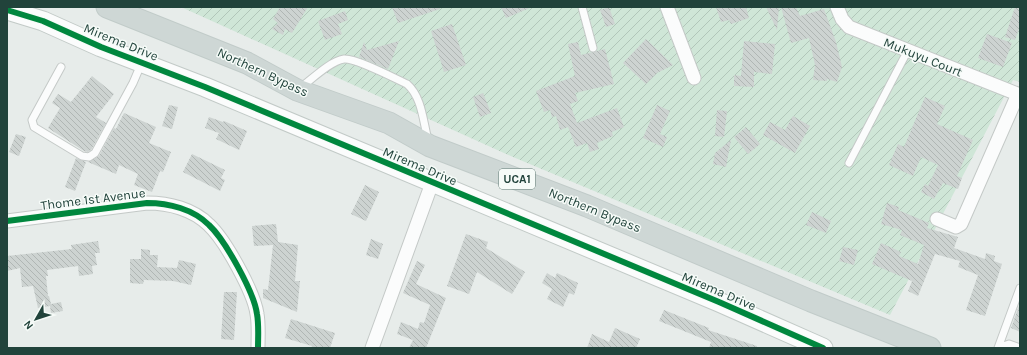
<svg xmlns="http://www.w3.org/2000/svg" width="1027" height="355" font-family="Karla,sans-serif">
<defs>
<pattern id="garden-furrows" width="10" height="10" patternUnits="userSpaceOnUse"><rect width="10" height="10" fill="#cfe6d7"/><path d="M-1 1l2-2M0 10L10 0M9 11l2-2" fill="none" stroke="#b1c6b9"/></pattern>
<pattern id="building-back-hatch" width="6" height="6" patternUnits="userSpaceOnUse"><rect width="6" height="6" fill="#cdd3d1"/><path d="M-1 5l2 2M0 0l6 6M5-1l2 2" fill="none" stroke="#b0b6b4"/></pattern>
</defs>
<rect width="100%" height="100%" fill="#e7ecea"/>
<path fill="url(#garden-furrows)" d="M181,7H1020V82L1013,80L890,315L513,157Z"/>
<path fill="url(#building-back-hatch)" d="M280,7H308L292,33L285,29L283,35L272,29L278,23L273,19Z
M392,7H440V9L398,23Z
M501,7H532L506,18Z
M609,7L615,24L606,27L600,10Z
M716,7H746L749,18L731,24L729,20L721,22Z
M766,7H779L777,30Z
M781,7H796L800,16L824,9L836,42L842,67L837,82L827,79V81L813,80L815,65L809,38L791,43Z
M1015,7H1020V26L1015,40L1005,37Z
M345,11L348,20L338,24L342,34L325,40L318,21Z
M452,24L466,65L444,72L431,31Z
M987,34L1012,43L1003,67L978,58Z
M646,39L673,65L657,73L646,84L623,63Z
M399,41L388,69L359,57L364,42L367,50Z
M744,41L775,44L772,74L754,72V87L734,86V75L741,76Z
M578,42L581,55L605,49L614,84L575,93L578,101L570,104L577,123L617,108L624,127L612,132L613,136L597,143L599,149L590,152L587,143L576,147L568,127L560,130L556,116L552,117L550,110L544,112L536,91L575,76L568,44Z
M92,76L114,94L96,117L106,123L91,150L88,152L84,151L48,128L60,108L52,103L58,94L71,102Z
M483,93L491,113L480,117L473,97Z
M925,97L945,106L937,124L973,140L957,176L962,178L958,189L943,183L934,199L921,192L925,184L928,186L938,165L921,157L913,176L889,165L898,144L904,147Z
M169,105L178,107L172,129L162,126Z
M657,105L670,111L660,134L667,137L663,147L643,138Z
M717,110L727,111L724,137L715,136Z
M124,113L156,127L149,143L171,152L163,172L160,171L152,192L134,185L138,174L119,165L116,174L88,162L99,156L114,128L116,129Z
M793,116L810,126L795,153L763,135L770,122L785,130Z
M209,117L223,122L224,121L247,131L239,150L216,139L219,133L205,128Z
M746,127L760,144L748,154L734,137Z
M16,134L26,137L19,156L9,152Z
M731,140L726,167L713,164L715,153Z
M192,154L225,170L221,178L225,180L220,191L183,172Z
M76,158L86,162L75,191L65,187Z
M365,185L379,192L366,221L351,214Z
M887,203L899,207L898,210L929,223L927,228L958,237L954,248L985,259L986,253L995,256L994,261L1002,264L985,316L966,310L978,275L958,267L960,261L935,254L918,296L908,291L912,281L872,264L881,243L901,252L899,256L918,264L924,245L900,235L902,230L881,224Z
M812,212L831,221L826,233L806,225Z
M276,224L278,242L298,245L295,281H300L297,312L263,298V289L268,290L273,245L254,246L252,226Z
M466,234L488,242L486,248L525,272L512,294L477,272L469,294L447,286Z
M371,239L383,244L378,259L366,255Z
M98,241L100,253H95L97,265L92,266L93,274L79,276L78,266L47,270L48,276H46L48,296H49L51,304L61,302L63,311L51,313L50,306L38,308L33,286L22,287L20,268L7,271V256L72,249L71,245Z
M843,247L858,250L854,265L839,261Z
M141,249L150,250V255H158L157,267L177,268L179,260L196,264L191,285L173,281L144,280L143,284L130,283V259H141Z
M417,261L425,265L416,284L446,298L426,348H409L413,340L397,334L401,322L418,329L420,322L424,323L430,305L403,293Z
M547,273L555,278L557,273L578,283L574,295L569,293L563,307L547,299L552,289L542,283Z
M224,292H237L234,340L221,339Z
M1020,303V332L1011,328Z
M664,310L709,328L708,330L757,346V348H709L711,342L659,321Z
M291,319L335,333L330,348H311L312,346L285,338Z
M615,328L640,339L636,348H587L592,334L609,342Z"/>
<g fill="none" stroke-linecap="round" stroke-linejoin="round">
<g stroke="#c4c9c7" stroke-width="9">
<path id="lane" d="M582,7L593,48
M61,67L32,120L34,127L82,156L89,157L95,153L133,83L142,62
M300,88C311,80 330,61 344,59C356,58 394,78 407,84C422,97 423,121 428,140
M849,163L908,50
M998,348L1020,288
M998,348L1009,344L1020,348"/>
</g>
<g stroke="#c4c9c7" stroke-width="15">
<path id="street" d="M667,7L694,78
M837,7L842,19L849,27L1020,95
M937,219L956,227L961,224L1018,94
M7,221L147,203C169,203 193,209 209,225C225,240 254,292 257,314C259,325 258,337 258,348
M372,348L432,183"/>
</g>
<g stroke="#c2cac7" stroke-width="21">
<path id="secondary" d="M7,10L43,21L101,47L205,87L719,302L823,348"/>
</g>
<g stroke="#c1cbc9" stroke-width="23">
<path id="primary" d="M107,7L247,63L297,90L389,123L430,146L587,206L811,301L930,348"/>
</g>
<use href="#lane" stroke="#fbfcfc" stroke-width="7"/>
<use href="#street" stroke="#fbfcfc" stroke-width="13"/>
<use href="#secondary" stroke="#fbfcfc" stroke-width="19"/>
<use href="#primary" stroke="#ced7d5" stroke-width="21"/>
<g stroke="#f6fbf8" stroke-width="8">
<path id="cycleway" d="M7,10L43,21L101,47L205,87L719,302L823,348
M7,221L147,203C169,203 193,209 209,225C225,240 254,292 257,314C259,325 258,337 258,348"/>
</g>
<use href="#cycleway" stroke="#00873e" stroke-width="6"/>
</g>
<g text-anchor="middle" dominant-baseline="central" stroke-width="3" stroke-linejoin="round" paint-order="stroke">
<rect fill="#f6fbf8" stroke="#617a74" stroke-width="1" x="499" y="169" width="36" height="20" rx="3"/>
<g font-size="12" font-weight="bold" fill="#21433b">
<text x="517" y="179">UCA1</text>
</g>
<g font-size="13" fill="#21433b" stroke="#f6fbf8">
<text transform="translate(121 42) rotate(22)">Mirema Drive</text>
<text transform="translate(923 57) rotate(22)">Mukuyu Court</text>
<text transform="translate(263 72) rotate(25)">Northern Bypass</text>
<text transform="translate(420 166) rotate(23)">Mirema Drive</text>
<text transform="translate(93 199) rotate(-7)">Thome 1st Avenue</text>
<text transform="translate(595 210) rotate(22)">Northern Bypass</text>
<text transform="translate(719 291) rotate(23)">Mirema Drive</text>
</g>
</g>
<rect width="1027" height="355" fill="none" stroke="#21433b" stroke-width="16"/>
<g transform="translate(36 319) rotate(231)" stroke="#f6fbf8" stroke-width="3" paint-order="stroke">
<path d="M0-3L7 15L0 10L-7 15Z" fill="#21433b"/>
<text y="-6" font-size="11" font-weight="bold" text-anchor="middle" fill="#21433b">N</text>
</g>
</svg>
